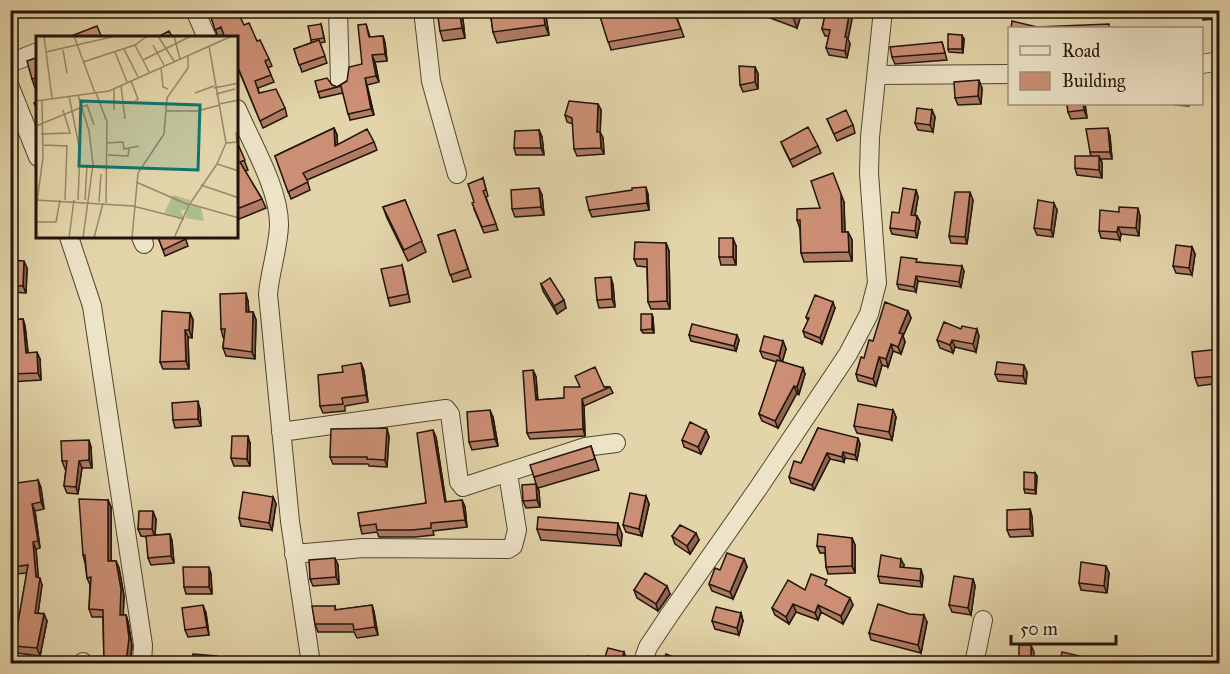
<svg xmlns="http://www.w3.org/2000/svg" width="1230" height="674" font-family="'IM FELL Great Primer',serif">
<rect width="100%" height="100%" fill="#e3d4a9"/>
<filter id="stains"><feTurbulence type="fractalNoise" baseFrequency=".00333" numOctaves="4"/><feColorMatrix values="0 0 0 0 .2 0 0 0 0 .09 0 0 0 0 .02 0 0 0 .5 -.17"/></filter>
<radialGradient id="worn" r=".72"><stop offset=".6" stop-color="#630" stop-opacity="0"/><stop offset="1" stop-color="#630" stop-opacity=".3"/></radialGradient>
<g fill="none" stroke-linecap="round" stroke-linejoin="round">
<g stroke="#524532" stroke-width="20">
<path id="minor" d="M195,10L207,38
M338,10L340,82
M423,10L431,81L457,174
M10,63L38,52
M1202,64L1220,61
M878,75L1010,74
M10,87L38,157
M237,109C251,142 280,190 279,226C278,249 270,271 268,294L290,521L311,664
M69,237L92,306L143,645L142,664
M141,237L144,244
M281,432L446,409L450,414L459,482L463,487L585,447L616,443
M294,554L363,548L508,549L513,546L517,530L508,474
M83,662V664
M642,664L648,647L670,614L759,487L848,354L869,314L877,283L869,173L870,137L883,10
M974,664L983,620"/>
</g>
<use href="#minor" stroke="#ede3c7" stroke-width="18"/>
</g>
<path fill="#af7b65" stroke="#22150b" stroke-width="1.5" d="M462,10L465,38L443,41L440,31Z
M490,10H545L549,35L497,43L493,32Z
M577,10H674L684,37L611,50L599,12L579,16Z
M749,10H801L802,12L797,28Z
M826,10L848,39L850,44L847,58L829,55L826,48L829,36H825L822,29Z
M1216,10V19L1203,20L1202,16Z
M211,17L244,25L269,59L272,66L268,68L274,82L258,88L259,93L285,108L287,116L263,128L224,35L218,37Z
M321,24L325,42L320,43L327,63L302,72L294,49L311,43V40Z
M366,24L370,37L383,36L385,43L387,61L375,62L379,82L367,85L374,115L350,120L343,93L320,98L318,92L332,85L337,87L347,81L362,64Z
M964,39L963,53L949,52L948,49Z
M942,42L947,60L895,64L892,57Z
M38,57V87L35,88L32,79Z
M755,67L758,74V89L743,92L740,85Z
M982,88L981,104L958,105L955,98Z
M598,104L601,110L600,132L603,138L604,154L577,156L574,149L573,124L567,122L565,115Z
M1067,104H1085L1087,118L1071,119L1068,112Z
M1174,104H1189V106L1175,105Z
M932,110L935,117L933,132L918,130L915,123Z
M827,119L853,125L855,133L837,141Z
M334,128L337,135V144L374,142L377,150L307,180L310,190L291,199L275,156Z
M539,130L542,137L544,155H516L514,148Z
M1110,136L1112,159H1101L1102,163V178L1077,175L1075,168L1091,156L1090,152Z
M237,142L248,170L245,171L262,199L266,208L237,220Z
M781,142L818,146L821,153L793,167L784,149Z
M483,178L488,196L486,197L498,230L484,233L474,209V202Z
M916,190L918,197L915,215L917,216L920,222L917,238L892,234L890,228L899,213Z
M648,194L649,210L592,217L589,210Z
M542,195L544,215L515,217L512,209Z
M405,200L426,252L408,261L387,218L383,207Z
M973,200L967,244L951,243L949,236Z
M844,202L845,232H848L852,240V261L804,262L801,253L800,229L797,220L820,208Z
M1057,210L1053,237L1037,235L1034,228Z
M1140,216L1139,236L1121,234L1120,240L1101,238L1099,231Z
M455,230L471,277L453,282L438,235Z
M158,237H185L188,246L165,256Z
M666,243L669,251L670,309H651L648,302L647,267L637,266L634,259Z
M736,246V265H721L719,257Z
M1192,247L1195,254L1192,275L1176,273L1173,266Z
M10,260L27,268L26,293L10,292Z
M918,262L964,271L961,287L918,281L916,292L899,289L897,284Z
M402,265L404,272L410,302L390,306L388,298Z
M541,284L566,308L557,314L543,291Z
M613,285L615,307L599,308L597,300Z
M248,301L249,312H253L256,320L255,359L226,356L223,348L224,337H223L221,329Z
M835,308L822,344L805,337L803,331L808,321L806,317Z
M908,311L911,318L903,336L905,342L901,354L893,351L888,367L882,365L876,386L858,381L856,374L873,341Z
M190,313L193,320L192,338L188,337L189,369H163L160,362Z
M653,318L654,333H643L641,330Z
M23,319L25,326L28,353L40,359L41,380L10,382V320Z
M689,335L739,340L736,351L691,341Z
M979,336L976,352L955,347L953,353L940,348L937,340Z
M783,341L786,349L782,362L803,368L805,374L799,394L797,393L778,428L762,421L759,414L777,362L763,358L760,351Z
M1220,349V383L1198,386L1195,378Z
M361,363L364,371L368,402L345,406V411L323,413L320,406L343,372Z
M533,370L536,377L538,400L564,398L604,387H610L613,393L584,406L585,436L530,439L527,433Z
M1027,372L1026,384L998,381L995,374Z
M200,409L201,426L175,428L173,420Z
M893,410L896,417L892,440L857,433L854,426Z
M493,417L498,446L472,450L469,442Z
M818,428L860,444L857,460L845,458L844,462L830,459L814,490L791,483L789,477L801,463Z
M706,430L709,437L701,454L684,447L682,440Z
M389,436L387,467L369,466L368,464H333L330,457Z
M436,437L446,502L462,500L465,507L467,527L433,531L434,535L415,537H379L377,532L362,534L360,526L426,503Z
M250,443V466H234L231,458Z
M591,446L599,470L538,488L539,491L540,507L526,508L523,501L536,484L534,477Z
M91,447L92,468H82L78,494L67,493L64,486L66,469H65L62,461Z
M1035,473L1037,476L1036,494L1025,493L1024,489Z
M38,480L41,488L44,509L35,511L40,548L36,549L38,578L42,585L38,613L44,614L47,621L40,656L17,653L14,646L27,573L16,574L13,567Z
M646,496L649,504L642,536L626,532L623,525Z
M273,497L276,504L272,530L241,526L239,518Z
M108,500L111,507V561H116L119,568L124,596L123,615H126L128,622L132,646L130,663H104L103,617H92L89,609L90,585L87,578L85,563L83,555Z
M1030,509L1032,517L1033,536L1010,537L1007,530Z
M156,519L155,535L170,534L172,541L174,563L151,565L148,558L147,537L141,536L138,529Z
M537,529L622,534L621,546L541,540Z
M672,536L699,540L690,554L675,544Z
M852,538L855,545V573L828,574L826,567L825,553H820L817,546Z
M744,559L747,567L733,599L712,591L709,584L720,570Z
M338,565L339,584L313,586L310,579Z
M904,565L903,567L923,576L922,587L880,583L878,576Z
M1106,566L1109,573L1107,593L1081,590L1079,583Z
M211,574L212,594H186L184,587Z
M973,579L975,586L971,615L952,612L949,605Z
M830,587L853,605L843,624L821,612L818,620L796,612L789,624L775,615L772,608L805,590Z
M634,590L670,594L658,611L637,598Z
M372,605L374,612L378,635L357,638L354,632H318L315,624L335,606L336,610Z
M206,613L209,635L188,637L185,630Z
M741,613L743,621L739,635L715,629L712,621Z
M927,622L921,653L871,640L869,633Z"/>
<path fill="#8f6452" stroke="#22150b" stroke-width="1.5" d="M459,10H462L465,38L462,28Z
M543,10H545L549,35L545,25Z
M795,10H801L802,12L797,28L793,17Z
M850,10H854L848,39L850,44L847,58L845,51V37Z
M962,35L964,39L963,53L962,49Z
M383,36L385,43L387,61L385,54Z
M372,55L375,62L379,82L376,76Z
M755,67L758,74V89L755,82Z
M365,78L367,85L374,115L371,109Z
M979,80L982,88L981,104L978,96Z
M598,104L601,110L600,139L597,132Z
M1083,104H1085L1087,118L1084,110Z
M932,110L935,117L933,132L930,125Z
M334,128L337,135L338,153L335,146Z
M1108,128L1110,136L1112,159L1110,152Z
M539,130L542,137L544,155L541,148Z
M600,132L603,138L604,154L601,148Z
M1099,156L1102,163V178L1099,170Z
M646,187L648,194L649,210L647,203Z
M539,188L542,195L544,215L541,207Z
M916,190L918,197L914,221L911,215Z
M970,192L973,200L967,244L965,237Z
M841,194L844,202L845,240L842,232Z
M1054,203L1057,210L1053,237L1051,230Z
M1138,208L1140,216L1139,236L1136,228Z
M917,216L920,222L917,238L915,231Z
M1118,227L1121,234L1120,240L1117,232Z
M848,232L852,240V261L849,252Z
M733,238L736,246V265L733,257Z
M666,243L669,251L670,309L667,301Z
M1192,247L1195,254L1192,275L1189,268Z
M24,261L27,268L26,293L23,286Z
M962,266L964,271L961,287L959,282Z
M916,276L918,281L916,292L914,287Z
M611,277L613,285L615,307L612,299Z
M246,293L248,301L249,320L246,312Z
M564,300L566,308L557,314L554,306Z
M833,302L835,308L822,344L820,338Z
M908,311L911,318L903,336L905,342L901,354L898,347L899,333Z
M253,312L256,320L255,359L252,352Z
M190,313L193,320L192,338L189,330Z
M652,314L653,318L654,333L652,329Z
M23,319L25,326L29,360L26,353Z
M977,329L979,336L976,352L973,344Z
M185,330L188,337L189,369L186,361Z
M737,335L739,340L736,351L734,346Z
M952,340L955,347L953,353L950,345Z
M783,341L786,349L782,363L779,356Z
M891,344L893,351L888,367L886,359Z
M37,352L40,359L41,380L38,373Z
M879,357L882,365L876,386L873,379Z
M361,363L364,371L368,402L366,395Z
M1024,365L1027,372L1026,384L1023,376Z
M803,368L805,374L799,394L797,387Z
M533,370L536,377L538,406L536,400Z
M794,386L797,393L778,428L775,421Z
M582,399L584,406L585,436L583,429Z
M198,401L200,409L201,426L198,419Z
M490,410L493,417L498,446L495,439Z
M893,410L896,417L892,440L889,432Z
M387,428L389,436L387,467L385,460Z
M433,430L436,437L447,509L445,502Z
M706,430L709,437L701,454L698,447Z
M248,436L250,443V466L247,459Z
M858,438L860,444L857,460L855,455Z
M89,440L91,447L92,468L89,460Z
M843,452L845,458L844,462L842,457Z
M827,453L830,459L814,490L812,485Z
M79,461L82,468L78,494L76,487Z
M1035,473L1037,476L1036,494L1035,490Z
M38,480L41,488L44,509L41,502Z
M536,484L539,491L540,507L537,500Z
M646,496L649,504L642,536L639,529Z
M273,497L276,504L272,530L269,523Z
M108,500L111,507V569L108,561Z
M462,500L465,507L467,527L465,520Z
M32,504L35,511L40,548L38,541Z
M1030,509L1032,517L1033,536L1030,529Z
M153,511L156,519L155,537L152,529Z
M618,523L622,534L621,546L617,535Z
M696,533L699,540L690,554L687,546Z
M170,534L172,541L174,563L171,556Z
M852,538L855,545V573L852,566Z
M33,542L36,549L39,583L40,578L42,585L37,620L35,613L36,577Z
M335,558L338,565L339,584L336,577Z
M744,559L747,567L733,599L730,592Z
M901,559L904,565L902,573L900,567Z
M116,561L119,568L124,596L123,623L120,615Z
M1106,566L1109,573L1107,593L1104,586Z
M209,567L211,574L212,594L209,587Z
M921,569L923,576L922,587L920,581Z
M973,579L975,586L971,615L968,608Z
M667,586L670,594L658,611L656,604Z
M850,598L853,605L843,624L841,616Z
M793,604L796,612L789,624L786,617Z
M203,605L206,613L209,635L207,627Z
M372,605L374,612L378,635L375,627Z
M818,605L821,612L818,620L815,613Z
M741,613L743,621L739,635L737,628Z
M44,614L47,621L40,656L37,648Z
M126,615L128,622L132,646L130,663H126Z
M924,615L927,622L921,653L918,645Z
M1031,645L1034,652V663H1031Z
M624,652L627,660L626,663H621Z"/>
<path fill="#cc8f75" stroke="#22150b" stroke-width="1.5" d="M225,10H237L244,25L249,23L257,41L260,40L269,59L265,61L271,75L255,81L259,93L276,89L285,108L260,121L237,65V38H225L221,27L215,30L211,17Z
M437,10H459L462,28L440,31Z
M490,10H543L545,25L493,32Z
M598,10H673L681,29L608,42Z
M775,10H795L793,17Z
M826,10H850L845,37H847L845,51L826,48L830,30L822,29Z
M1202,10H1215V15L1202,16Z
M1012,21L1037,27L1109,24V28H1011Z
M321,24L324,38L311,40L308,26Z
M366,24L369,37L383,36L385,54L372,55L376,76L365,78L371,109L348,114L341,86L318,92L315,81L327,78L332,85L337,87L347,81L349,67L362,64L358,25Z
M97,26L102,38H66Z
M169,31L173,38H156Z
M948,34L962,35V49H948Z
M319,40L325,56L299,65L294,49Z
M942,42L945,53L892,57L890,47Z
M38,57V77L32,79L27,61Z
M739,66L755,67V82L740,85Z
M979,80L978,96L955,98L954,82Z
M569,101L598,104L597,132H600L601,148L574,149L572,118L565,115Z
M38,102V112L34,103Z
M1067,104H1083L1084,110L1068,112Z
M917,108L932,110L930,125L915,123Z
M846,110L853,125L834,134L827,119Z
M808,127L818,146L790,160L781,142Z
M334,128L335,146L367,129L374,142L303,173L308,182L288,192L275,156Z
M1108,128L1110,152H1090L1086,129Z
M539,130L541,148H514L515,131Z
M237,142L245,160L240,162L262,199L237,209Z
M1075,156H1099V170L1075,168Z
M833,173L841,194L842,232H848L849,252L801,253L800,220H797V209L820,208L811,181Z
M483,178L486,190L483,191L496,224L482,227L472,203L474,202L468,184Z
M646,187L647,203L589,210L586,197L632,190V188Z
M539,188L541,207L512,209L511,190Z
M903,188L916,190L911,215L917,216L915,231L890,228L892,212L899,213Z
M955,192H970L965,237L949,236Z
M405,200L422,241L404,250L383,207Z
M1038,200L1054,203L1051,230L1034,228Z
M1119,207L1138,208L1136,228L1118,227L1117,232L1099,231L1100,210L1119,212Z
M455,230L468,269L450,275L438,235Z
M158,237H185L186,239L163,250Z
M719,238H733V257H719Z
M635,242L666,243L667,301L648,302L647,259H634Z
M1176,245L1192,247L1189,268L1173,266Z
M901,257L917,259L916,262L962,266L959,282L916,276L914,287L897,284Z
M10,260L24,261L23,286L10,285Z
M402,265L408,294L388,298L381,269Z
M611,277L612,299L597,300L595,278Z
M550,278L564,300L554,306L541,284Z
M246,293V312H253L252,352L223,348L225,329H221L220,294Z
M815,295L833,302L820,338L803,331L809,318L806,317Z
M885,302L908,311L899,333L903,334L898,347L891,344L886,359L879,357L873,379L856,374L861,357L864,358L869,340L873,341Z
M162,311L190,313L189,330H185L186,361L160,362Z
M641,314H652V329L641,330Z
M23,319L26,353L37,352L38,373L10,374V320Z
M944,322L961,329L962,326L977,329L973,344L952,340L950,345L937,340Z
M692,324L737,335L734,346L689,335Z
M764,336L783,341L779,356L760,351Z
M1220,349V376L1195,378L1192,352Z
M777,360L803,368L797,387L794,386L775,421L759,414Z
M997,362L1024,365L1023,376L995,374Z
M361,363L366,395L342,398L343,404L320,406L318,375L343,372L342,366Z
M595,367L604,387H610L582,399L583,429L527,433L523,371L533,370L536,400L564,398V387H580L575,376Z
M198,401V419L173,420L172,403Z
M858,404L893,410L889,432L854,426Z
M490,410L495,439L469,442L467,412Z
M690,422L706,430L698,447L682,440Z
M387,428L385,460L367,459V457H330L331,429Z
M818,428L858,438L855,455L843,452L842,457L827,453L812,485L789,477L794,461L801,463Z
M433,430L445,502L462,500L465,520L431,523V528L412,530H377L376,524L360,526L358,513L426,503L417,433Z
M232,436H248L247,459L231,458Z
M89,440V460L79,461L76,487L64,486L67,461H62L61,441Z
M591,446L595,459L534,477L530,465Z
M1024,472L1035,473V490L1024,489Z
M38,480L41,502L32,504L38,541L33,542L36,577L40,578L35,613L44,614L37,648L14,646L28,565L13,567L10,541V507H13L10,492V484Z
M536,484L537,500L523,501L522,485Z
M243,492L273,497L269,523L239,518Z
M630,493L646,496L639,529L623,525Z
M79,499L108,500V561H116L121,589L120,615H126L129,638L126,663H104L103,610L89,609L91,577L87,578L85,555H83Z
M1030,509V529L1007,530V510Z
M139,511H153L152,529H138Z
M538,517L618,523L617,535L537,529Z
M680,525L696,533L687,546L672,536Z
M170,534L171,556L148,558L146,536Z
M818,534L852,538V566L826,567L825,547L817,546Z
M727,553L744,559L730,592L709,584L715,568L720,570Z
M881,555L901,559L900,567L921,569L920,581L878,576Z
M335,558L336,577L310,579L309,560Z
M1081,562L1106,566L1104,586L1079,583Z
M183,567H209V587H184Z
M645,573L667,586L656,604L634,590Z
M811,574L827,580L825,585L850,598L841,616L818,605L815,613L793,604L786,617L772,608L788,580L805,590Z
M954,576L973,579L968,608L949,605Z
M878,604L909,614L924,615L918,645L869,633Z
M203,605L207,627L185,630L182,608Z
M372,605L375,627L354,630L353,624H315L312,606H335V610Z
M716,607L741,613L737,628L712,621Z
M1019,645H1031V663H1019Z
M608,648L624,652L621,663H603Z
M1062,652L1084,657L1083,663H1060Z
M193,654L217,656L216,663H192Z
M666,654L683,661L682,663H663Z
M588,656L603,660L602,663H568L570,657L587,660Z"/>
<g transform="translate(36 36)">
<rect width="202" height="202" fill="#e3d4a9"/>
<path d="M137,159L154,164L150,174H144L148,182L128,177ZM153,169L165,171L168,185L149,182Z" fill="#adbe8d"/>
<path fill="none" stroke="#96886a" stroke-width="1.5" d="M8,0L16,62M38,0L59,57M122,0L138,25M138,0L144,23M99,9L113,36M117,9L128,29M173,10L190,107L181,128L203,135M88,13L102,41M27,14L31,37M10,16L80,0M79,16L91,46M107,24L155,0M47,26L99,9L111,0M125,31L127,51L132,53M95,45L102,63L99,65M85,50L89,83M178,52L203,47M60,57L71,86L70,167M159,57L178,50M180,58L199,53M42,59L53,95L57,128L47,202M33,60L44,115L42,164M0,65L73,55L196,0M183,68L203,64M78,74V53M130,75H161L184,69M0,90L51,69L58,89M5,98L34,97L27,74M71,107L87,106L88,113L103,110M190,107L201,106L200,96M6,109L31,110L29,164M72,119L92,120L93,112M100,146L153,169M165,149L203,162M0,164L97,170L148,183M49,164L51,129M63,166L65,138M154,168L203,182M0,173L7,122L6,64M0,186H20L24,164M33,202L38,164M58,202L67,167M96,202L102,137L128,98L131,62L152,32V19M138,202L153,169L181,128"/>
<path fill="#0f766e" fill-opacity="0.15" stroke="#0f766e" stroke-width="3" d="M45,65L164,69L162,134L43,130Z"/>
<rect width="202" height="202" fill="none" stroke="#22150b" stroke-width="3"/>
</g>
<rect width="1230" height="674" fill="none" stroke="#e3d4a9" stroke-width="36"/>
<rect x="12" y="12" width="1206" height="650" fill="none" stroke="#22150b" stroke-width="3"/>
<rect x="18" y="18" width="1194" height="638" fill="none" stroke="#22150b" stroke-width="1.5"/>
<rect x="1008" y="27" width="195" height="78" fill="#ede3c7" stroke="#9c917c" stroke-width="1.5"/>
<rect x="1020" y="46" width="30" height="9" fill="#ede3c7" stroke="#9c917c" stroke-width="1.5"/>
<text x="1062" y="57" font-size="18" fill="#22150b">Road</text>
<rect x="1020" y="72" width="30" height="18" fill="#cc8f75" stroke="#9c917c" stroke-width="1.5"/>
<text x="1062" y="87" font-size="18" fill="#22150b">Building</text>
<path d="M1011 635v9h105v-9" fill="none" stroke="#22150b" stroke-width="3"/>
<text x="1020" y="635" font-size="18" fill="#22150b" stroke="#ede3c7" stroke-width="4.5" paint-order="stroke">50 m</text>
<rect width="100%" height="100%" filter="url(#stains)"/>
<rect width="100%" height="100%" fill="url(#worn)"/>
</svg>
